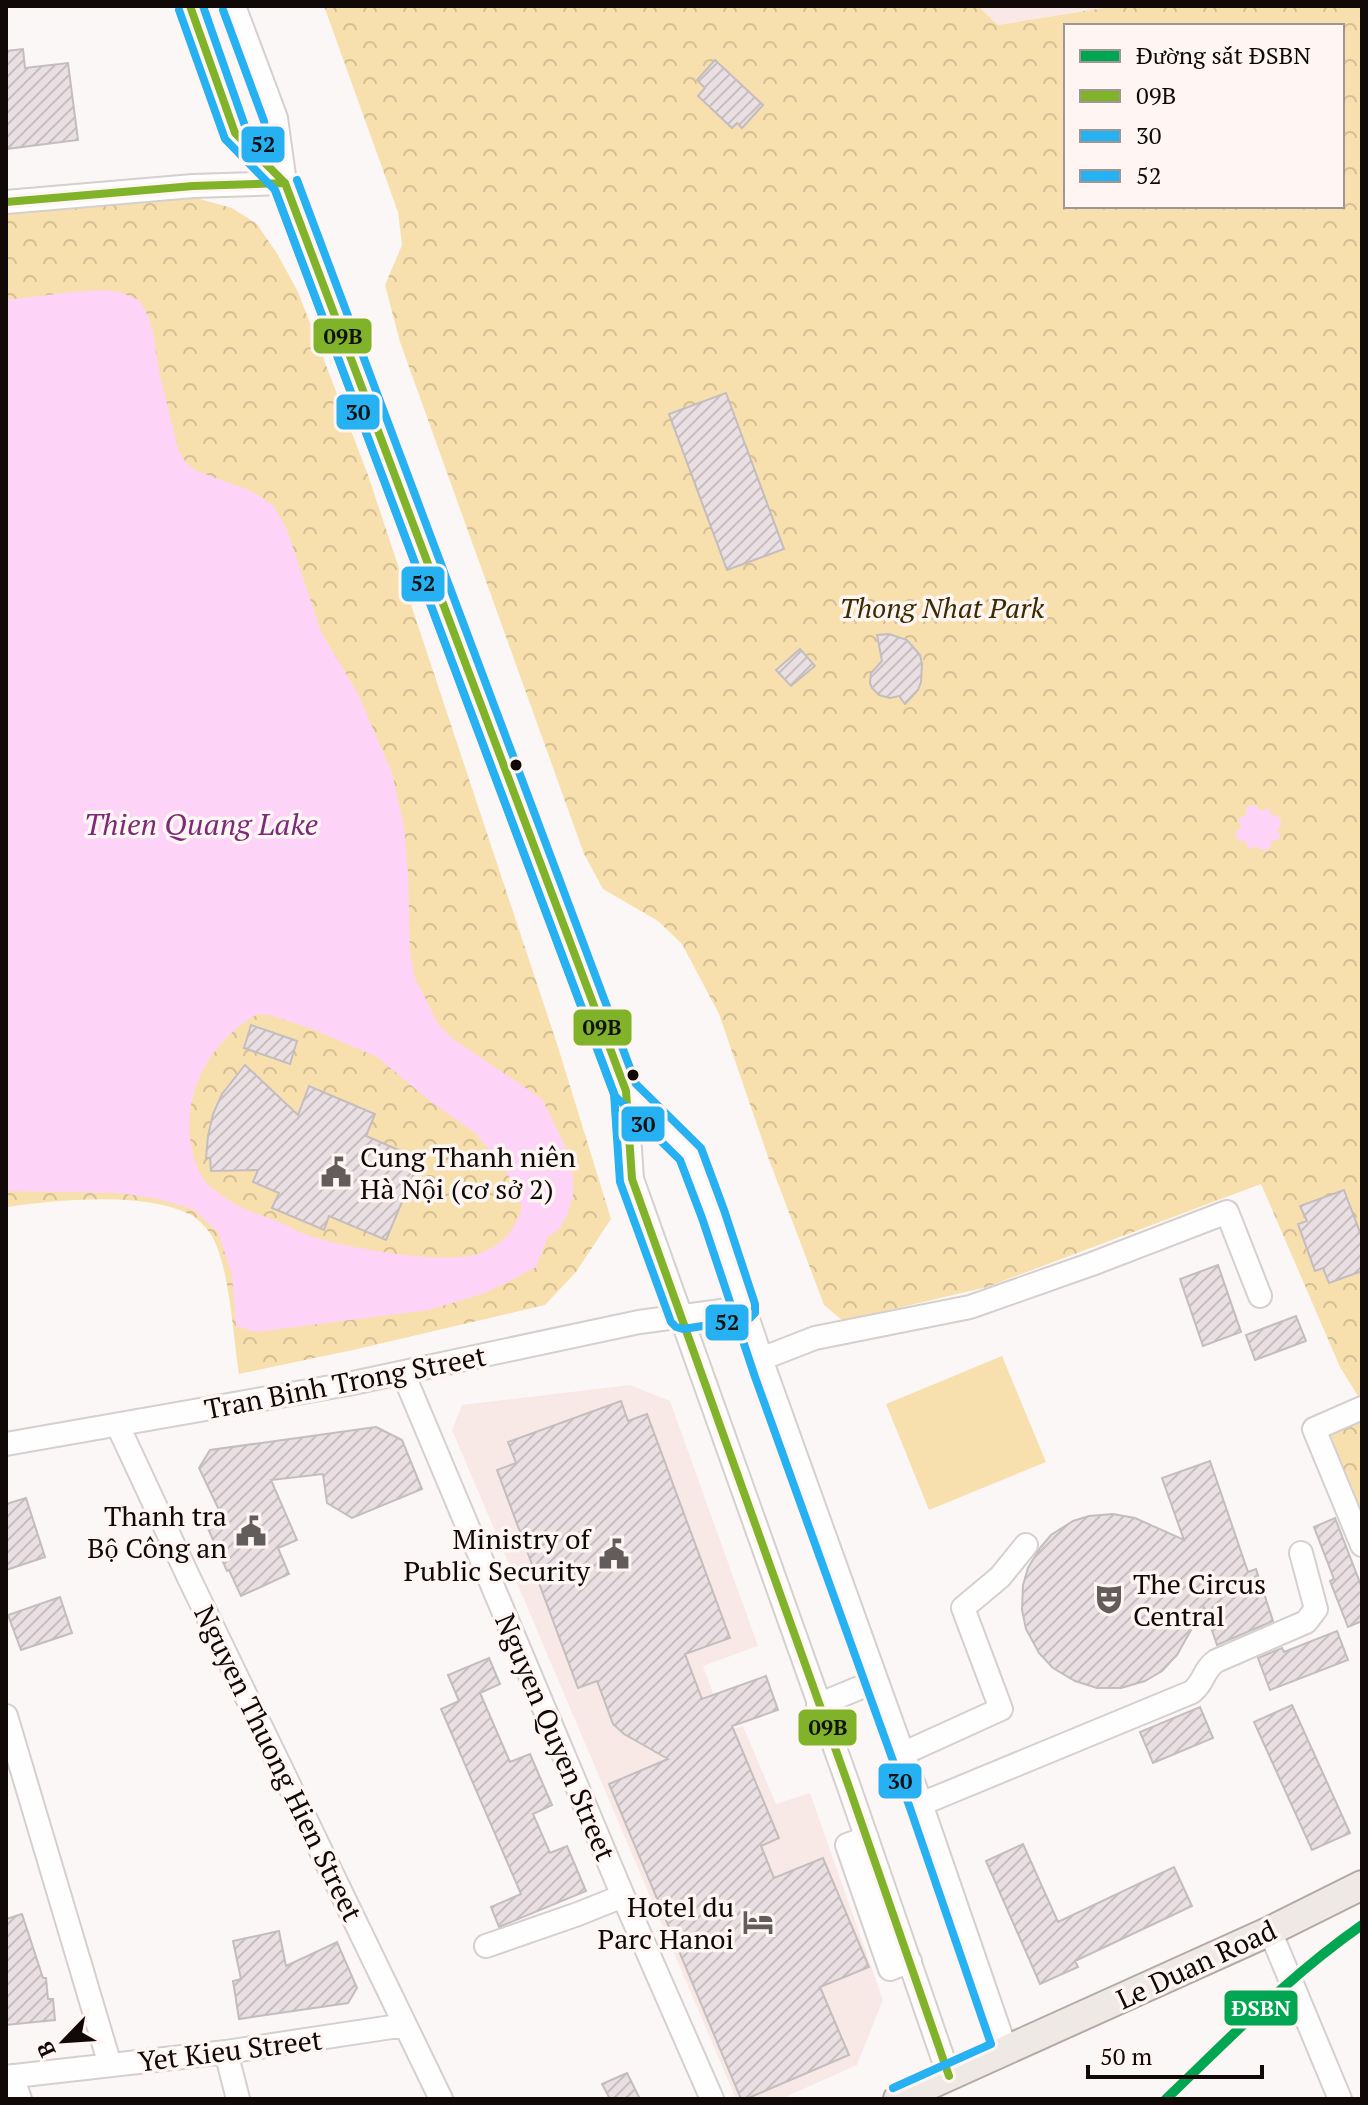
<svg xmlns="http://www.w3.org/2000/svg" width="1368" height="2105" font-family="'PT Serif',serif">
<defs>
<pattern id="forest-crowns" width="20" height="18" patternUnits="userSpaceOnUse" patternTransform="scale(2)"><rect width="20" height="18" fill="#f8e0ae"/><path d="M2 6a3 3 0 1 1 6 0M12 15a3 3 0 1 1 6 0" fill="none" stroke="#d4bf94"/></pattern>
<pattern id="building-hatch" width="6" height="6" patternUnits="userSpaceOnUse" patternTransform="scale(2)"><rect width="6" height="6" fill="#eadfe2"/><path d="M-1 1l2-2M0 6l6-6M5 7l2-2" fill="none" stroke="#c8bec0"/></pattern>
</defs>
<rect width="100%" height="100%" fill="#fcf7f7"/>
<path fill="#f9e9e6" d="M980,6H1116L998,25L982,10Z
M630,1385L670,1401L758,1646L703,1666L727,1731L743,1726L776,1804L810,1793L883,2000L857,2065L781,2099H736L452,1430L462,1405Z"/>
<path fill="url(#forest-crowns)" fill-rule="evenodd" d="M324,6H980L982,10L998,25L1116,6H1362V1394L1358,1396L1340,1367L1261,1184L987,1287L843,1321L824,1305L768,1157L719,1014L682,944L658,921L603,889L584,854L400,342L385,285L402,245L398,212ZM1066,26H1342V206H1066Z
M189,196L232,208L257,224L278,255L298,292L368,475L558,1047L611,1219L576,1272L545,1305L353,1350L239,1374C233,1335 230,1274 214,1240C211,1232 197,1217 189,1214C142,1191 57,1200 6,1207V212Z
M1362,1420V1517L1327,1435Z"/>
<path fill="#f8e0ae" d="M1002,1356L1046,1462L929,1510L886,1404Z"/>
<path fill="#fed3f8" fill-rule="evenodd" d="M104,290L119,292L139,300L147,314L153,333L160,376L179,452L187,464L197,471L251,491L273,505L287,530L321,632L358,694L392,773L404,826L408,873L410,953L415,978L438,1024L453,1039L542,1099L568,1152L573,1176V1195L568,1213L560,1228L548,1237L536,1267L508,1282L482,1294L429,1310L256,1332L236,1326L232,1275L218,1232L193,1209L154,1198L118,1193L6,1191V300L73,292ZM258,1014L270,1015L312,1029L377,1057L430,1101L475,1133L499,1160L515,1187L522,1208C513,1232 504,1245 478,1254C443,1265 346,1248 310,1236C299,1232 288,1226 277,1221C252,1212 239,1209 217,1192C213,1188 207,1185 204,1180C188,1156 186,1118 194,1092C204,1059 228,1030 258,1014Z
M1250,805L1257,806L1260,811L1269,808L1271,815H1276L1281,820V825L1277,829L1281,838L1272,841L1271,846L1267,850H1261L1257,846L1249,849L1245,841C1239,842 1235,839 1236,832L1241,827L1238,818L1246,815V808Z"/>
<path fill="url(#building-hatch)" stroke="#c3bdbe" stroke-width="2" d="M23,49L25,68L68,63L78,140L6,149V51Z
M715,60L763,105L742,128L737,123L732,128L698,96L705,88L697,80Z
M726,393L784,549L727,570L669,414Z
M889,634L907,640L920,655L922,664L921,682L918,690L905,704L899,696L890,698L879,695L872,688L870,683L871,673L882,661L877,635Z
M800,649L815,666L791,686L776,670Z
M251,1025L297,1041L290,1064L244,1048Z
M245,1065L298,1115L309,1086L375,1114L366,1136L420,1159L386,1240L329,1216L324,1230L272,1208L279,1193L253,1182L258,1170L211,1171L210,1158H206L208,1136L213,1114L222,1094Z
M1344,1190L1362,1238V1271L1329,1283L1323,1268L1315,1271L1298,1224L1307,1221L1300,1206Z
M1218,1265L1241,1332L1203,1346L1180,1279Z
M1296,1316L1306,1341L1255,1360L1246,1335Z
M621,1401L628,1421L647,1414L730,1638L685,1654L702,1699L766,1676L778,1710L732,1726L779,1838L761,1846L774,1878L823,1858L869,1967L820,1987L849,2055L746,2099H741L609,1784L668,1759L624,1734L613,1724L597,1681L578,1688L497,1470L516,1463L508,1442Z
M376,1427L402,1440L422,1489L352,1518L327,1503L323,1474L271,1480L297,1540L278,1548L289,1574L241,1596L229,1570L227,1571L205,1522L221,1514L199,1468L210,1450Z
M1210,1461L1248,1572L1256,1569L1273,1621L1217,1645L1204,1607L1177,1655L1162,1671L1145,1681L1121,1688H1097L1075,1681L1053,1668L1039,1653L1026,1629L1022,1610L1023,1585L1028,1568L1040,1548L1051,1535L1073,1521L1089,1516L1113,1514L1135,1518L1184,1540L1162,1478Z
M26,1498L45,1557L6,1570V1504Z
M1335,1518L1362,1588V1621L1348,1627L1330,1581L1334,1579L1314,1527Z
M60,1597L72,1633L21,1650L8,1615Z
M1337,1631L1348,1660L1270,1690L1258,1658L1282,1648L1284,1652Z
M489,1658L500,1684L480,1693L510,1762L530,1754L552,1805L533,1814L550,1853L567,1846L586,1891L499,1927L491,1907L521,1894L441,1709L459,1701L448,1675Z
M1292,1705L1350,1833L1312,1850L1254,1722Z
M1200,1707L1213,1738L1153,1763L1140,1732Z
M1023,1844L1058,1922L1174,1867L1192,1906L1075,1961L1078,1967L1040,1984L986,1861Z
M22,1914L43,1978H46L48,1999H53L55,2020L6,2025V1919Z
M279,1931L286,1966L337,1942L357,1988L348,2003L239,2019L233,1981L241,1979L233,1941Z
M627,2073L640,2099H610L602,2084Z"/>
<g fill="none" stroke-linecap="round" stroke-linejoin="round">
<g stroke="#d5cfce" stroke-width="26">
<path id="minor" d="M190,6L235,133L285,183
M234,6L276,118L285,183L626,1091L632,1179L849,1787L949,2076
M6,202L193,186L285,183
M626,1091L690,1153L713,1214L766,1373L921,1804L1006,2050
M761,1359L815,1338L970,1307L1092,1264L1227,1212L1260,1296
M403,1373L623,1896L712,2099
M1362,1408L1314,1429L1362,1545
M118,1426L189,1578L441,2099
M6,1444L348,1384L639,1322L744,1308
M818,1705L876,1681
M6,1716L110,2065
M902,1754L1001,1709L963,1608L1000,1577L1026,1545
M921,1804L1192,1692C1206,1680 1202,1671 1216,1661L1306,1622L1316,1609L1301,1553
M867,1838L847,1845L890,1969L910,1961
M1270,1931L1340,2099
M486,1946L578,1914L623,1896
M226,2052L238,2099
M12,2076L20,2099
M6,2077L226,2052L405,2025"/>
</g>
<g stroke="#b4a9a3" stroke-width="32">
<path id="major" d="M898,2099L1270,1931L1362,1885"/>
</g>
<use href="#minor" stroke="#fffefe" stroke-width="22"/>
<use href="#major" stroke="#efe9e6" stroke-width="28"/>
<g stroke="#fff6f4" stroke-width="14">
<path id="bus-1" d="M190,6L235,133L285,183L626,1091L632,1179L849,1787L949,2076
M6,202L193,186L285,183"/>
</g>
<g stroke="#fff6f4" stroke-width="14">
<path id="bus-2" d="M179,10L225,139L275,190L615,1096L680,1160L702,1218L755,1377L910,1808L991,2044L893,2088"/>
</g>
<g stroke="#fff6f4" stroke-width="14">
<path id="bus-3" d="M203,6L245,126L268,149L264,121L223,10
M275,190L614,1094L620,1182L671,1322L676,1327L683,1329L749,1319L755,1313V1304L724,1210L701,1148L636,1084L297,180"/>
</g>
<use href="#bus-1" stroke="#80b329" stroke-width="8"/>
<use href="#bus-2" stroke="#26b1f3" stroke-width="8"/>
<use href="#bus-3" stroke="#26b1f3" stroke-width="8"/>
<g stroke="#fff6f4" stroke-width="16">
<path id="rail-1" d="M1166,2099C1229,2039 1290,1975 1362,1925"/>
</g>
<use href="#rail-1" stroke="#00a651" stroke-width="10"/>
</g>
<defs>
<g id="civic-bare" transform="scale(2.4)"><path d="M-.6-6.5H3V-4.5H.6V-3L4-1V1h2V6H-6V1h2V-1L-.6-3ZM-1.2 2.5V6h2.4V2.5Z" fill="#635c5c" stroke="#fff6f4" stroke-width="2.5" paint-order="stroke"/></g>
<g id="theatre-bare" transform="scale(2.4)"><path d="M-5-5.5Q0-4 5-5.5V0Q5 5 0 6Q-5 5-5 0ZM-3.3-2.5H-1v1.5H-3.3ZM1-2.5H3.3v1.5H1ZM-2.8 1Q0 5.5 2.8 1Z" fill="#635c5c" stroke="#fff6f4" stroke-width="2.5" paint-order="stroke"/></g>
<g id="hotel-bare" transform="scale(2.4)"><path d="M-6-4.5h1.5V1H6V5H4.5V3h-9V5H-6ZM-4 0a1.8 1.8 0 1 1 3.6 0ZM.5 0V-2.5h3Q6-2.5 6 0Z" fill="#635c5c" stroke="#fff6f4" stroke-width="2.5" paint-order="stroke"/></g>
</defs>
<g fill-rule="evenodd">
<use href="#civic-bare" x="336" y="1172"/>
<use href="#civic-bare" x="251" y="1531"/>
<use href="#civic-bare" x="614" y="1554"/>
<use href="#theatre-bare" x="1109" y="1599"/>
<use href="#hotel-bare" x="758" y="1922"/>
</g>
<g fill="#100908" stroke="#fff6f4" stroke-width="3">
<circle cx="516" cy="765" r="7"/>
<circle cx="633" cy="1075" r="7"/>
</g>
<g text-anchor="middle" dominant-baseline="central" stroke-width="7" stroke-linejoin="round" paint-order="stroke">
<g font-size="28" font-style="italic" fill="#3b2b01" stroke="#fff6f4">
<text x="942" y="607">Thong Nhat Park</text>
</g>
<g font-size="28" fill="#100908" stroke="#fff6f4" text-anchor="end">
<text x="360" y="1156" text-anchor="start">Cung Thanh niên<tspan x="360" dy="32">Hà Nội (cơ sở 2)</tspan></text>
<text x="227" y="1515">Thanh tra<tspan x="227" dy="32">Bộ Công an</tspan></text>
<text x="590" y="1538">Ministry of<tspan x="590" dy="32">Public Security</tspan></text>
<text x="1133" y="1583" text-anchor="start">The Circus<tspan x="1133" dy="32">Central</tspan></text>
<text x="734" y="1906">Hotel du<tspan x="734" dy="32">Parc Hanoi</tspan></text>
</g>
<g font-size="28" fill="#100908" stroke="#fff6f4">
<text transform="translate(345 1382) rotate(-11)">Tran Binh Trong Street</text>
<text transform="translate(556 1737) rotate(67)">Nguyen Quyen Street</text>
<text transform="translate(279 1763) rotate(64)">Nguyen Thuong Hien Street</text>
<text transform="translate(1196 1964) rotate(-25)">Le Duan Road</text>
<text transform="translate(230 2050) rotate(-7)">Yet Kieu Street</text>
</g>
<g font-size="30" font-style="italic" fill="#7e2a79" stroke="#fff6f4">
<text x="201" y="824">Thien Quang Lake</text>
</g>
</g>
<g stroke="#fff6f4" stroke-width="3">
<rect x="240" y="125" width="46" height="39" rx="8" fill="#26b1f3"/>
<rect x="312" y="317" width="61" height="38" rx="8" fill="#80b329"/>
<rect x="335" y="393" width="46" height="38" rx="8" fill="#26b1f3"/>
<rect x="400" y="565" width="46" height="38" rx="8" fill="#26b1f3"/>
<rect x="572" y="1008" width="61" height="39" rx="8" fill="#80b329"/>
<rect x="620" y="1105" width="46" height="38" rx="8" fill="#26b1f3"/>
<rect x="704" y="1303" width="46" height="39" rx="8" fill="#26b1f3"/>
<rect x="797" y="1708" width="61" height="39" rx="8" fill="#80b329"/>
<rect x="877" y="1762" width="46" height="38" rx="8" fill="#26b1f3"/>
<rect x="1223" y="1989" width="76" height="38" rx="8" fill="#00a651"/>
</g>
<g font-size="22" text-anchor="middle" font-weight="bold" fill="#fff">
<text x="1261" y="2016">ĐSBN</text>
</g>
<g font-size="22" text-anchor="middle" font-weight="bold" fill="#111">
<text x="263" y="152">52</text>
<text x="343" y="344">09B</text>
<text x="358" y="420">30</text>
<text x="423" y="591">52</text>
<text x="602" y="1035">09B</text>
<text x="643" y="1132">30</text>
<text x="727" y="1330">52</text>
<text x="828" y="1735">09B</text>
<text x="900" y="1789">30</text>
</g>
<rect width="1368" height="2105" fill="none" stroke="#100908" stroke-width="16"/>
<rect x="1064" y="24" width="280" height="184" fill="#fff6f4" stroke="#9f9796" stroke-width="2"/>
<rect x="1080" y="50" width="40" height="12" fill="#00a651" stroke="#9f9796" stroke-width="2"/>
<text x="1136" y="64" font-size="24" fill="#100908">Đường sắt ĐSBN</text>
<rect x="1080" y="90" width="40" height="12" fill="#80b329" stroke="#9f9796" stroke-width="2"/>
<text x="1136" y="104" font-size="24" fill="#100908">09B</text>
<rect x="1080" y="130" width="40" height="12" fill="#26b1f3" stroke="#9f9796" stroke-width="2"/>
<text x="1136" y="144" font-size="24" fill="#100908">30</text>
<rect x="1080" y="170" width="40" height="12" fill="#26b1f3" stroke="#9f9796" stroke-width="2"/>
<text x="1136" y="184" font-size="24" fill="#100908">52</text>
<g transform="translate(64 2041) rotate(245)" stroke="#fff6f4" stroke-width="6" paint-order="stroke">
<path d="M0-6L14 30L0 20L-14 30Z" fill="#100908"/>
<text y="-12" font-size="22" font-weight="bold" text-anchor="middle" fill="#100908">B</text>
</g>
<path d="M1088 2065v12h174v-12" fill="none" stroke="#100908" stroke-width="4"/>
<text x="1100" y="2065" font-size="24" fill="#100908" stroke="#fff6f4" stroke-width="6" paint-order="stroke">50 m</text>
</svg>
